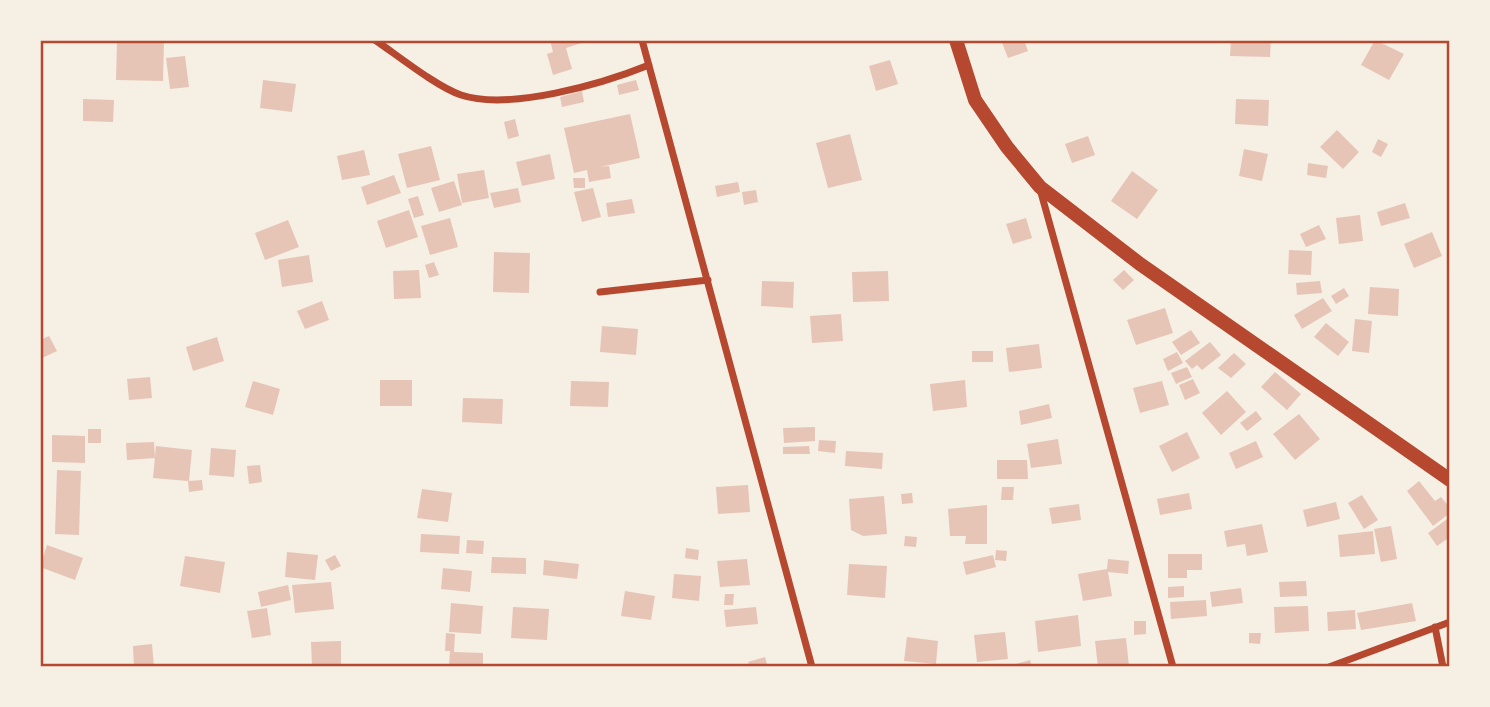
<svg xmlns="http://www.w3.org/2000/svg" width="1490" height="707" font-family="'Titillium Web',sans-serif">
<rect width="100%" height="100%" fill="#f6efe4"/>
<path fill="#e6c5b7" d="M117,40H164L163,81L116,80Z
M550,40H588V41L566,48L572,69L553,75L547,54L553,52Z
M1001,40H1024L1028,51L1008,58Z
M1231,40H1271L1270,57L1230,56Z
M1375,40L1404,54L1389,80L1361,65Z
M185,56L189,87L170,89L166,58Z
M890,60L898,84L876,91L869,66Z
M263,80L296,84L292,112L260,108Z
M636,80L639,90L619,95L617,85Z
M582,91L584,102L562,107L560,97Z
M83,99L114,100L113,122L83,121Z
M1236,99L1269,100L1268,126L1235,124Z
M630,114L640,158L600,167L609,166L611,178L589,182L587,170L574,173L564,128Z
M515,119L519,136L508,139L504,122Z
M1337,130L1359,152L1343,169L1320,147Z
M850,134L862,180L828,188L816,143Z
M1088,136L1095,155L1072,163L1065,144Z
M1378,139L1388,144L1381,157L1372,152Z
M431,146L440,180L407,188L398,154Z
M1244,149L1268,154L1262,181L1239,176Z
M364,150L370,175L342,180L337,156Z
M550,154L555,179L522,186L516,162Z
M1308,163L1328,166L1326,178L1307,175Z
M484,170L489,198L462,203L457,174Z
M1132,171L1158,190L1137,219L1111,201Z
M394,175L401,193L367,205L361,187Z
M573,178H585V188H574Z
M454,181L462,205L439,212L431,188Z
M738,182L740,192L717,197L715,186Z
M518,188L521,202L494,208L490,193Z
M593,188L601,217L582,222L574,192Z
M756,190L758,202L744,205L742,192Z
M418,196L424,215L414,218L408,199Z
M632,199L635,213L608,217L606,203Z
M1405,203L1410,218L1381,226L1377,212Z
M409,210L418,237L386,248L377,221Z
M1360,215L1363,241L1339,244L1336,218Z
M450,218L458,247L430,255L421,226Z
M1026,218L1032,238L1013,244L1006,224Z
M288,220L299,247L265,260L255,233Z
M1319,225L1326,239L1306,247L1300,234Z
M1432,232L1442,256L1414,268L1404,244Z
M1289,250L1312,251L1311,275L1288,274Z
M494,252L530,253L529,293L493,292Z
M309,255L313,282L282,287L278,260Z
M434,262L439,275L429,278L425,265Z
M419,270L421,298L394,299L393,271Z
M1124,270L1134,280L1123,290L1113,280Z
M888,271L889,301L853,302L852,272Z
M762,281L794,282L793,308L761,306Z
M1320,281L1322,293L1297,295L1296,283Z
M1370,287L1399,289L1398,316L1368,314Z
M1344,288L1349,296L1336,304L1331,296Z
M1323,298L1332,311L1302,329L1294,315Z
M322,301L329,320L305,329L297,311Z
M1165,308L1173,333L1136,345L1127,320Z
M841,314L843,341L812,343L810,316Z
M1355,319L1372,321L1369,353L1352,351Z
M1326,323L1349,342L1338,356L1314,337Z
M602,326L638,329L636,355L600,352Z
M1191,330L1200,343L1181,355L1172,342Z
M49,336L57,351L40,359V340Z
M217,337L224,361L193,371L186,347Z
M1210,342L1221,355L1202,370L1197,365L1192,369L1185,361Z
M1039,344L1042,368L1009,372L1006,348Z
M972,351H993V362H972Z
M1177,352L1183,363L1168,371L1163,359Z
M1234,353L1246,364L1231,378L1218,368Z
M1187,367L1192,377L1176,384L1171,373Z
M1275,372L1301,394L1287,410L1261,387Z
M150,377L152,398L129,400L127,379Z
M1193,379L1200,393L1185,400L1179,385Z
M380,380H412V406H380Z
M965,380L967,407L933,411L930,384Z
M253,381L280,389L273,415L245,407Z
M571,381L609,382L608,407L570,406Z
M1162,381L1169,405L1140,413L1133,388Z
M1227,391L1246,412L1221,435L1202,413Z
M463,398L503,399L502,424L462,422Z
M1049,404L1052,418L1021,425L1019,411Z
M1256,411L1262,419L1247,431L1240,423Z
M1299,414L1320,439L1295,460L1273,434Z
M815,427V441L784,443L783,428Z
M88,429H101V443H88Z
M1187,432L1200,458L1172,472L1159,446Z
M52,435L85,436V463L52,462Z
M1058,439L1062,464L1031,468L1027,444Z
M819,440L836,441L835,453L818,451Z
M1256,441L1263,457L1236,469L1229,453Z
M154,442L155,458L127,460L126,443Z
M156,446L192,450L189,481L202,480L203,490L189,492L188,481L153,478Z
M809,446L810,454H783V447Z
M211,448L236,450L234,477L209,475Z
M846,451L883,453L882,469L845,466Z
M997,460H1027L1028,479H997Z
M260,465L262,482L249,484L247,466Z
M57,470L81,471L79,535L55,534Z
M1419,481L1435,501L1441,497L1450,508V513L1433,526L1407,491Z
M748,485L750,512L718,514L716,487Z
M1002,487H1014L1013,500H1001Z
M422,489L452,493L448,522L417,518Z
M912,493L913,503L902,504L901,494Z
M1189,493L1192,509L1160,515L1157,499Z
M1362,495L1378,520L1364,529L1348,503Z
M884,496L887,534L863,536L851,530L849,499Z
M1336,502L1340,519L1307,527L1303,510Z
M1079,504L1081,520L1052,524L1049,508Z
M987,505V544H965L966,536H950L948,509Z
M1450,517V537L1437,546L1428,533Z
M1262,524L1268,552L1247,556L1245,544L1227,547L1224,531Z
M1391,526L1397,559L1381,562L1374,529Z
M1373,531L1375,554L1340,557L1338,535Z
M421,534L460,536L459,554L420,552Z
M905,536L917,537L916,547L904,546Z
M467,540L484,541L483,554L466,553Z
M47,545L83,558L75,580L40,567Z
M686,548L699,550L698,560L685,558Z
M996,550L1007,551L1006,561L995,560Z
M287,552L318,555L315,580L285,577Z
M1168,554H1202V570H1187V578H1168Z
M335,555L341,566L331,571L325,560Z
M993,555L996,567L966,575L963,562Z
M185,556L225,562L220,593L180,586Z
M492,557L526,558V574L491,573Z
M747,559L750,585L720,587L717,561Z
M1108,559L1129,561L1128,574L1108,572L1112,596L1083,601L1078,574L1107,569Z
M544,560L579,564L577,579L543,575Z
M849,564L887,566L885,598L847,595Z
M443,568L472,571L470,592L441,589Z
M674,574L701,576L699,601L672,598Z
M1306,581L1307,596L1280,597L1279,582Z
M331,582L334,609L295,613L292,585Z
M288,585L291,600L261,607L258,592Z
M1184,586V597L1168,598V587Z
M1241,588L1243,603L1212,607L1210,592Z
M625,591L655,596L651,620L621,616Z
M725,594H734L733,605H724Z
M1206,600L1207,616L1171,619L1170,602Z
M451,603L483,606L481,634L449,632Z
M1412,603L1416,621L1361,630L1357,613Z
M1308,606L1309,631L1275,633L1274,607Z
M513,607L549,609L547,640L511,638Z
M756,607L758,624L726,627L724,610Z
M267,608L271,635L252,638L247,611Z
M1355,610L1356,629L1328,631L1327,612Z
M1078,615L1081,646L1038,652L1035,621Z
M1134,621H1146V634L1134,635Z
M1005,632L1008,659L977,662L974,635Z
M446,633L455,634L454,652L483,653V667H449L450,651H445Z
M1249,633H1261L1260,644L1249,643Z
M907,637L938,641L936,664L904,661Z
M1126,638L1129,666L1098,667L1095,641Z
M341,641V667H312L311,642Z
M152,644L154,667H134L133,646Z
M765,657L768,667H750L748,662Z
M1030,660L1032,667H1009V666Z"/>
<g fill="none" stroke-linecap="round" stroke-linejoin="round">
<path stroke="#b5482f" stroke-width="7" d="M375,40C397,55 437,87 461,95C509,111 602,84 649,65
M642,40L812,667
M1040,189L1173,667
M600,292L708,280
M1435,627L1443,667
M1329,667L1450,622"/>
<path stroke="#b5482f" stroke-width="14" d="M956,40L975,100L1007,147L1040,187L1140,264L1450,480"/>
</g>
<rect width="1490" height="707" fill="none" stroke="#f6efe4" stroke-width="84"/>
<rect x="42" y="42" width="1406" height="623" fill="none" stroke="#b5482f" stroke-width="2.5"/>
</svg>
